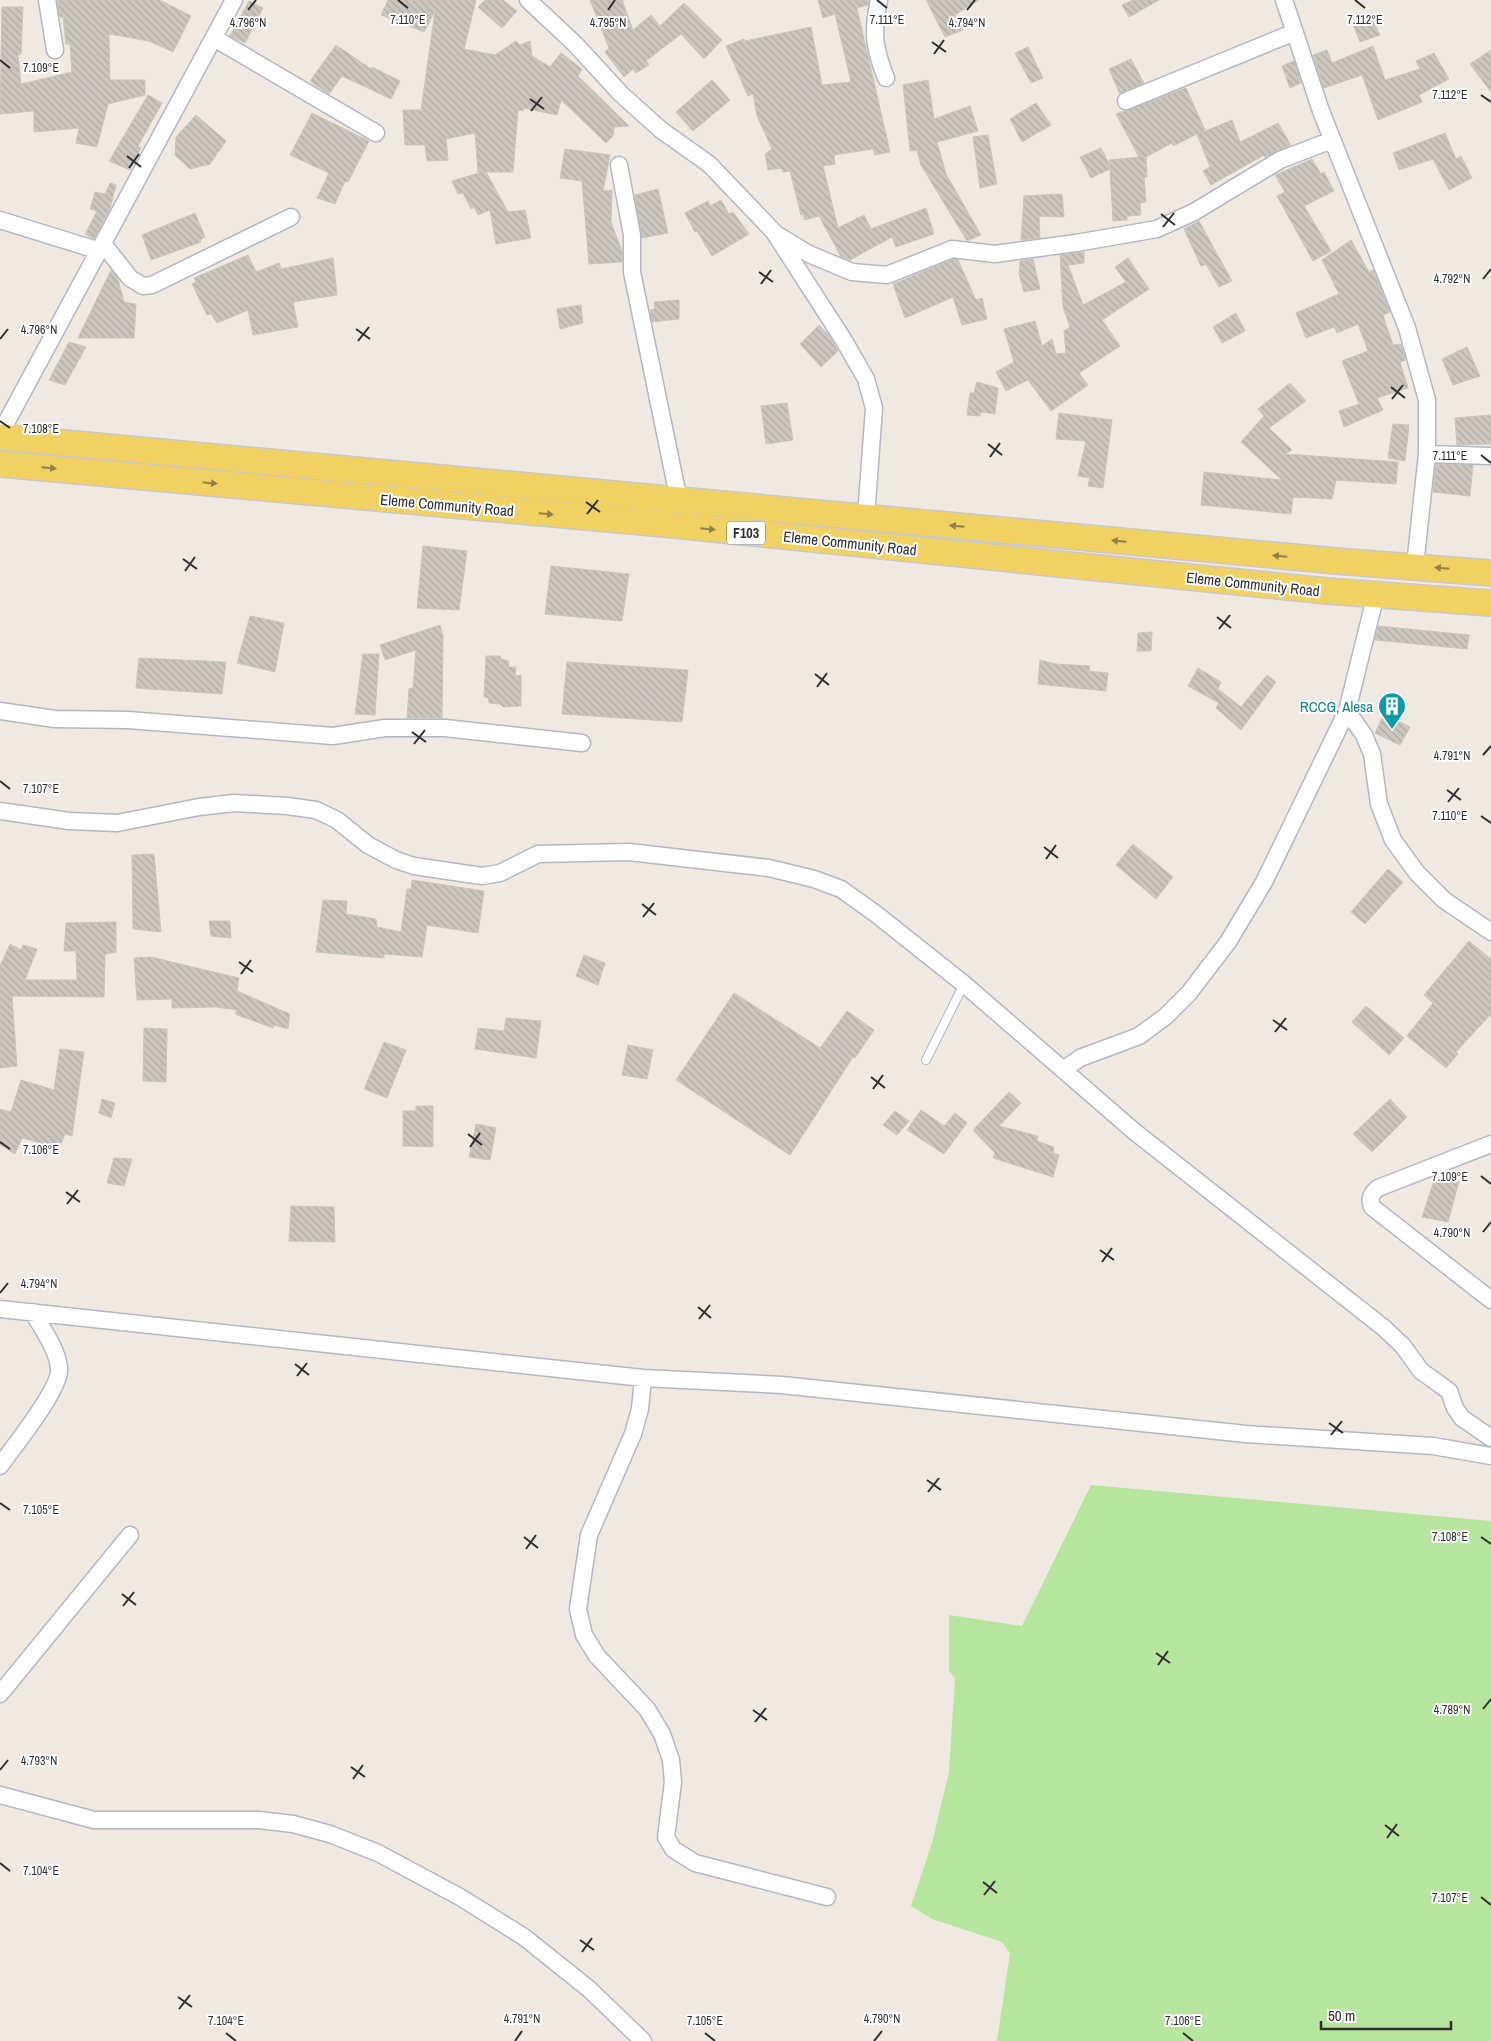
<svg xmlns="http://www.w3.org/2000/svg" width="1491" height="2041" font-family="'Archivo Narrow',sans-serif">
<defs>
<pattern id="building-back-hatch" width="6" height="6" patternUnits="userSpaceOnUse" patternTransform="scale(1.25)"><rect width="6" height="6" fill="#cbc7bf"/><path d="M-1 5l2 2M0 0l6 6M5-1l2 2" fill="none" stroke="#afaba4"/></pattern>
</defs>
<rect width="100%" height="100%" fill="#efe9e1"/>
<path fill="#b6e59e" d="M1091,1485L1491,1521V2041H997L1010,1953L1002,1942L932,1919L911,1906L932,1843L949,1772L955,1678L949,1671V1615L1022,1626Z"/>
<path fill="url(#building-back-hatch)" stroke="#cbc5ba" d="M57,0H160L191,16L173,52L149,41L109,34L110,80H145V95L108,104L97,147L76,143L79,128L34,132V111L0,114L2,7H23L21,54L18,55L21,84L72,72L70,44H66L63,17H60Z
M388,0H476L464,49L495,55L516,41L520,45L530,41L532,56L550,67L561,53L582,69L578,76L629,126L614,127L613,136L606,143L561,100L557,115L524,108L523,111L518,110L513,172H486L508,212L525,210L531,238L496,244L490,210L478,215L474,207L471,209L463,193L458,194L452,181L482,172H478L475,133L446,139L448,160L427,161L425,145H405L403,110H421L435,11L424,32L381,15Z
M485,0H503L517,11L502,28L478,7Z
M590,0H622L633,30L651,15L660,26L684,3L722,40L704,59L681,34L646,61L649,65L636,73L633,69L624,77L605,52L609,48Z
M818,0H869L868,5L857,8L890,152L875,155L873,149L834,155L835,164L823,166L838,228L864,215L871,229L926,208L934,234L896,247L892,237L850,260L841,257L819,216L805,220L803,214L801,215L790,171L783,172L781,168L768,170L765,154L772,149L757,116L753,94L748,96L726,46L744,39L745,41L811,27L822,85L851,82L835,14L823,18Z
M926,0H979L955,15L963,30L945,37Z
M1133,0H1159L1129,17L1122,5Z
M249,1L263,8L245,43L230,36Z
M1371,17L1380,35L1360,42L1353,24Z
M336,45L371,69L372,67L400,81L391,99L342,76L329,94L310,81Z
M1373,46L1385,80L1420,69L1416,61L1434,53L1449,79L1419,95L1422,102L1378,120L1362,75L1324,88L1313,55L1327,50L1332,63Z
M1028,47L1043,78L1031,83L1015,53Z
M1491,50V92L1470,64Z
M1131,59L1144,83L1120,94L1109,69Z
M1294,61L1301,83L1290,88L1282,66Z
M712,80L730,100L693,131L676,112Z
M928,80L934,119L970,106L978,131L937,142L946,174L981,235L967,241L921,165L917,150L910,151L903,85Z
M1186,88L1205,130L1198,134L1232,120L1240,142L1278,123L1291,145L1265,157L1264,155L1211,185L1203,171L1210,167L1197,134L1173,146L1172,143L1146,157L1147,177H1144L1146,202L1140,203L1141,215L1127,216V220L1113,221L1110,169L1091,178L1080,157L1101,148L1110,166L1109,160L1139,157L1116,114Z
M148,95L162,103L138,146L141,148L130,170L109,161Z
M1036,103L1051,125L1022,142L1010,119Z
M312,113L369,141L348,182L345,181L335,204L317,198L329,173L290,155Z
M196,115L226,141L210,164L190,169L175,155L176,137Z
M1445,133L1456,159L1461,156L1472,178L1449,190L1433,159L1399,170L1393,153Z
M988,135L997,184L980,188L973,137Z
M565,149L610,155L603,191L612,190L611,222L622,251V262L589,264L582,181L560,178Z
M1312,159L1321,174L1324,172L1334,191L1304,206L1331,251L1313,261L1277,196L1285,192L1275,175Z
M110,183L116,185L110,209L94,239L85,234L97,211L90,209L95,192L105,194Z
M658,189L668,233L642,238L635,195Z
M1062,194L1064,217L1039,216L1040,238L1021,240L1024,196Z
M721,200L729,214L733,212L749,234L712,256L697,231L695,232L685,213L708,201L710,206Z
M195,213L205,237L200,240L201,242L151,260L142,235Z
M1199,221L1232,281L1219,287L1206,264L1201,266L1184,229Z
M1351,240L1369,272L1373,270L1390,312L1383,315L1393,345L1401,344L1406,360L1400,362L1408,388L1377,398L1383,410L1344,427L1339,411L1359,404L1342,361L1368,351L1358,324L1337,333L1334,327L1306,338L1296,313L1339,294L1322,260Z
M1084,252V263L1068,265L1083,305L1126,282L1115,267L1128,258L1149,289L1102,320L1120,346L1079,373L1088,385L1051,411L1028,380L1006,391L996,372L1014,362L1004,329L1035,321L1042,346L1052,339L1056,354L1066,353L1064,331L1070,327L1063,307L1060,255Z
M248,255L256,272L279,263L281,269L333,258L337,295L293,302L298,327L253,335L248,310L217,323L211,314L207,315L192,284L196,282L194,278Z
M953,259L958,260L976,300L982,298L987,319L962,325L953,297L905,318L893,284Z
M1033,259L1040,289L1024,292L1019,274L1020,261Z
M111,270L118,279L124,302L136,304L134,338H78Z
M679,300V319L652,322L650,310L655,309L654,302Z
M581,305L583,323L560,329L557,309Z
M1236,313L1245,331L1222,343L1213,327Z
M819,325L829,335L838,351L821,367L800,344Z
M69,342L86,347L65,385L49,380Z
M1467,347L1480,376L1453,385L1442,359Z
M977,382L998,388L995,414L981,412L980,416L967,415L970,393H974Z
M1290,383L1306,401L1269,428L1292,450L1285,454L1398,462L1396,484L1336,480L1332,499L1293,497L1291,514L1201,505L1204,472L1282,480L1241,442L1264,416L1258,409Z
M787,403L793,440L766,444L761,406Z
M1059,413L1112,420L1103,488L1088,486L1090,478L1078,476L1086,441L1056,439Z
M1491,415V444L1457,445L1455,418Z
M1393,424L1409,425L1405,461L1388,458Z
M1436,464L1473,465L1470,496L1433,492Z
M423,546L467,551L459,610L417,608Z
M551,566L629,574L622,621L545,614Z
M250,616L284,623L275,672L237,663Z
M440,625L443,636L442,718H407L409,689L413,688L416,650L385,660L380,645Z
M1378,626L1469,635L1467,649L1375,640Z
M1152,632L1151,651H1137L1138,633Z
M363,654H379L375,715L355,714Z
M486,656H500L501,659L509,661L508,667H516L515,676L521,675V706L503,707L500,704L489,703L488,698L484,697Z
M139,658L226,662L222,694L136,688Z
M1040,660L1055,664L1090,666L1089,671L1108,673L1106,691L1038,684Z
M567,662L688,670L682,722L562,714Z
M1198,668L1221,682L1218,689L1241,707L1267,675L1276,682L1241,730L1216,708L1219,703L1188,686Z
M1384,714L1410,727L1400,745L1375,733Z
M1133,844L1173,877L1156,899L1116,865Z
M154,854L161,932L133,929L132,855Z
M1388,869L1403,882L1365,924L1351,912Z
M412,880L484,891L478,933L427,925L422,957L384,954V958L316,952L323,900L347,901L346,914L376,919L377,927L401,932L407,889H411Z
M209,921H230L231,938L211,936Z
M116,922V952L105,954L104,997L12,996L17,1066L0,1068V966L10,944L21,950L23,945L37,949L25,980H77L76,951H64L66,923Z
M1469,941L1491,959V1014L1456,1052L1458,1054L1446,1068L1407,1036L1433,1003L1424,995Z
M584,955L605,963L598,985L576,976Z
M151,957L239,978L237,991L290,1014L288,1029L274,1025L273,1028L235,1014L237,1010L216,1007L172,1008V999L137,1000L134,958Z
M734,993L820,1048L847,1011L874,1030L855,1058L853,1057L790,1155L676,1080Z
M1366,1006L1404,1038L1389,1055L1352,1022Z
M506,1018L541,1021L536,1058L475,1049L478,1028L504,1031Z
M144,1028L167,1029L166,1082L143,1081Z
M384,1042L406,1050L387,1098L364,1089Z
M628,1045L653,1050L647,1079L622,1075Z
M60,1049L84,1052L72,1136L65,1134L59,1148L22,1138L15,1154L0,1145V1109L11,1112L21,1080L54,1090Z
M1009,1092L1021,1103L999,1126L1038,1136L1037,1141L1054,1147L1053,1153L1059,1155L1053,1177L993,1158L995,1153L973,1130Z
M102,1099L115,1103L111,1118L99,1113Z
M1390,1099L1407,1117L1372,1152L1353,1134Z
M416,1106H433V1147L403,1146V1111H416Z
M921,1110L944,1126L955,1113L967,1123L944,1154L907,1130Z
M895,1111L909,1121L897,1135L883,1125Z
M476,1124L496,1128L490,1160L469,1157Z
M114,1158L132,1159L124,1186L107,1183Z
M1435,1178L1459,1181L1448,1222L1422,1217Z
M291,1206L334,1207L335,1242L289,1241Z"/>
<g fill="none" stroke-linecap="round" stroke-linejoin="round">
<g stroke="#b4b7c1" stroke-width="10">
<path id="service" d="M926,1060L964,984"/>
</g>
<g stroke="#b4b7c1" stroke-width="19">
<path id="minor" d="M47,0L55,50
M528,0L575,44L621,94L661,130L709,164L774,232L843,339L866,379L874,408L866,517
M879,0C872,32 874,48 886,78
M1284,0L1321,111L1407,328L1427,400V454L1415,566
M214,38L376,133
M1126,101L1295,32
M619,165L632,235V272L679,501
M0,220L100,251
M776,234L809,254L852,272L887,275L952,249L995,254L1076,243L1157,229L1194,212L1280,160L1332,140
M104,245L130,278L143,286L152,285L291,217
M0,434L234,0
M1427,454L1491,456
M0,711L55,719L128,720L333,736L385,728H445L582,743
M1347,711L1364,735L1372,754L1379,804L1393,840L1417,873L1444,900L1491,932
M0,811L69,821L117,823L199,807L234,803L287,806L316,810L337,820L368,845L396,860L414,866L482,876L500,873L538,854L629,852L769,868L814,879L841,889L876,914L964,984L1135,1132L1384,1328L1403,1346L1421,1371L1449,1391L1455,1408L1462,1418L1491,1438
M1063,1070L1080,1058L1139,1036L1166,1016L1189,993L1228,942L1264,882L1347,711L1376,594
M1491,1144L1378,1188C1371,1194 1369,1198 1372,1207L1491,1300
M0,1309L643,1378L782,1385L1246,1434L1433,1446L1491,1456
M643,1378L640,1409L633,1434L589,1535L578,1609L584,1635L597,1656L647,1709L662,1734L671,1760L673,1782L666,1837L673,1849L695,1863L827,1897
M0,1466C13,1447 62,1388 59,1368C57,1348 42,1329 33,1312
M0,1694L130,1535
M0,1795L94,1820H259L293,1824L330,1834L378,1853L460,1897L524,1937L589,1989L643,2041"/>
</g>
<g stroke="#c9c9c9" stroke-width="28">
<path id="primary" d="M0,437L1336,561L1491,573
M0,464L664,524L1327,591L1491,603"/>
</g>
<use href="#service" stroke="#fff" stroke-width="8"/>
<use href="#minor" stroke="#fff" stroke-width="16"/>
<use href="#primary" stroke="#f2d163" stroke-width="25"/>
</g>
<defs><path id="oneway-solid" d="M-6-.8H1V-3.2L6.5 0L1 3.2V.8H-6Z" transform="scale(1.25)"/></defs>
<g fill="#908048">
<use href="#oneway-solid" transform="translate(49 468) rotate(5)"/>
<use href="#oneway-solid" transform="translate(210 483) rotate(6)"/>
<use href="#oneway-solid" transform="translate(546 514) rotate(5)"/>
<use href="#oneway-solid" transform="translate(957 526) rotate(-175)"/>
<use href="#oneway-solid" transform="translate(708 529) rotate(6)"/>
<use href="#oneway-solid" transform="translate(1119 541) rotate(-175)"/>
<use href="#oneway-solid" transform="translate(1280 556) rotate(-175)"/>
<use href="#oneway-solid" transform="translate(1442 568) rotate(-175)"/>
</g>
<path fill="none" stroke="#2e2e2e" stroke-width="2" d="M398,0L408,8M877,0L887,8M1355,0L1365,8M248,10L256,0M608,10L615,0M967,10L975,0M932,42L946,52M934,54L944,40M0,60L10,68M1481,95L1491,102M530,99L544,109M531,111L542,97M127,156L141,167M129,168L139,154M1161,214L1175,225M1163,227L1174,213M759,272L773,282M1483,279L1491,269M761,284L771,270M356,329L370,339M0,339L8,329M358,341L369,327M1391,387L1405,398M1392,399L1403,385M0,421L10,428M988,444L1002,455M1481,455L1491,463M990,457L1000,443M586,502L600,512M587,514L598,500M183,559L197,569M185,571L195,557M1217,617L1231,628M1219,629L1230,615M815,674L829,685M817,687L827,673M412,732L426,742M414,744L425,730M1483,755L1491,746M0,781L10,789M1447,790L1461,800M1448,802L1459,788M1481,816L1491,823M1044,847L1058,858M1046,859L1056,845M642,904L656,915M643,917L654,903M239,962L253,972M241,974L251,960M1273,1020L1287,1030M1275,1032L1286,1018M871,1077L885,1088M873,1089L883,1075M468,1134L482,1145M0,1142L10,1149M470,1147L480,1133M1481,1176L1491,1184M66,1192L80,1202M67,1204L78,1190M1483,1232L1491,1222M1100,1250L1114,1260M1102,1262L1112,1248M0,1293L8,1283M698,1307L711,1318M699,1319L710,1305M295,1364L309,1375M297,1376L307,1363M1329,1423L1343,1433M1331,1435L1342,1421M927,1480L941,1490M928,1492L939,1478M0,1503L10,1510M524,1537L538,1548M1481,1537L1491,1544M526,1549L536,1535M122,1594L136,1605M123,1606L134,1592M1156,1653L1170,1663M1158,1665L1168,1651M1483,1709L1491,1699M753,1710L767,1720M755,1722L766,1708M351,1767L365,1777M0,1770L8,1760M353,1779L363,1765M1385,1825L1399,1836M1387,1838L1397,1824M0,1863L10,1871M983,1882L997,1893M984,1895L995,1881M1481,1897L1491,1905M580,1940L594,1950M582,1952L592,1938M178,1997L192,2007M179,2009L190,1995M226,2033L236,2041M705,2033L715,2041M1183,2033L1193,2041M515,2041L522,2031M874,2041L882,2031"/>
<defs>
<g id="building-pin" transform="scale(1.4375)"><path d="M0 17L-7.5 6A9.5 9.5 0 1 1 7.5 6Z" fill="#0f9aa8" stroke="#fff"/><path d="M-4-6H4V6H1V3H-1V6H-4ZM-2.5-4.3h1.7v1.8h-1.7ZM.8-4.3h1.7v1.8H.8ZM-2.5-1h1.7V.8h-1.7ZM.8-1h1.7V.8H.8Z" fill="#fff"/></g>
</defs>
<g fill-rule="evenodd">
<use href="#building-pin" x="1392" y="706"/>
</g>
<g text-anchor="middle" dominant-baseline="central" stroke-width="4" stroke-linejoin="round" paint-order="stroke">
<rect fill="#fff" stroke="#6d6d6d" stroke-width="1" x="727" y="521.5" width="38" height="23" rx="4"/>
<g font-size="14" font-weight="bold" fill="#2e2e2e">
<text x="746" y="533">F103</text>
</g>
<g font-size="15" fill="#2e2e2e" stroke="#fff">
<text transform="translate(447 505) rotate(5)">Eleme Community Road</text>
<text transform="translate(850 543) rotate(6)">Eleme Community Road</text>
<text transform="translate(1253 584) rotate(6)">Eleme Community Road</text>
</g>
<g font-size="15" fill="#0d838f" stroke="#fff" text-anchor="end">
<text x="1373" y="706">RCCG, Alesa</text>
</g>
</g>
<g font-size="12" text-anchor="middle" fill="#2e2e2e" stroke="#fff" stroke-width="4" stroke-linejoin="round" paint-order="stroke">
<text x="408" y="24">7.110°E</text>
<text x="887" y="24">7.111°E</text>
<text x="1365" y="24">7.112°E</text>
<text x="248" y="27">4.796°N</text>
<text x="608" y="27">4.795°N</text>
<text x="967" y="27">4.794°N</text>
<text x="41" y="72">7.109°E</text>
<text x="1450" y="99">7.112°E</text>
<text x="1452" y="283">4.792°N</text>
<text x="39" y="334">4.796°N</text>
<text x="41" y="433">7.108°E</text>
<text x="1450" y="460">7.111°E</text>
<text x="1452" y="760">4.791°N</text>
<text x="41" y="793">7.107°E</text>
<text x="1450" y="820">7.110°E</text>
<text x="41" y="1154">7.106°E</text>
<text x="1450" y="1181">7.109°E</text>
<text x="1452" y="1237">4.790°N</text>
<text x="39" y="1288">4.794°N</text>
<text x="41" y="1514">7.105°E</text>
<text x="1450" y="1541">7.108°E</text>
<text x="1452" y="1714">4.789°N</text>
<text x="39" y="1765">4.793°N</text>
<text x="41" y="1875">7.104°E</text>
<text x="1450" y="1902">7.107°E</text>
<text x="522" y="2023">4.791°N</text>
<text x="882" y="2023">4.790°N</text>
<text x="226" y="2025">7.104°E</text>
<text x="705" y="2025">7.105°E</text>
<text x="1183" y="2025">7.106°E</text>
</g>
<path d="M1321 2021v8h130v-8" fill="none" stroke="#2e2e2e" stroke-width="2.5"/>
<text x="1328" y="2021" font-size="15" fill="#2e2e2e" stroke="#ffffff" stroke-width="4" paint-order="stroke">50 m</text>
</svg>
